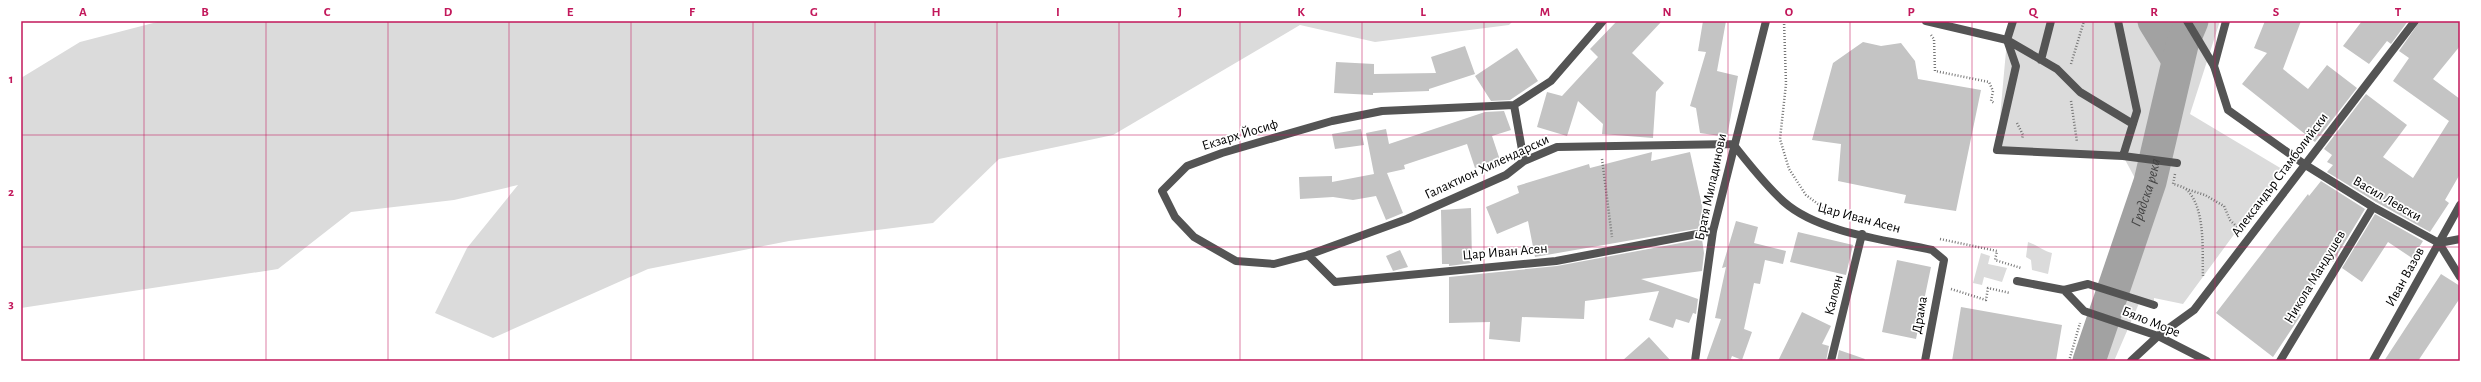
<svg xmlns="http://www.w3.org/2000/svg" width="2481" height="382" font-family="'Alegreya Sans',sans-serif">
<rect width="100%" height="100%" fill="#fff"/>
<path fill="#dbdbdb" d="M161,21H1513L1509,25L1375,42L1300,25L1113,135L999,159L933,223L789,241L648,269L493,338L435,313L467,248L518,185L454,200L351,212L278,269L21,308V78L80,42Z
M2013,21H2220L2190,114L2282,169L2183,304L2154,298V305L2140,301L2114,361L2078,360L2083,340L2110,275L2136,180L2123,156L1997,150L2007,40Z
M2028,242C2037,245 2043,251 2052,253L2048,274L2032,270L2031,260L2026,257Z
M1981,253L1990,256L1988,264L2007,268L2002,282L1984,277L1982,285L1973,283Z"/>
<g fill="none" stroke-linecap="round" stroke-linejoin="round">
<g stroke="#a2a2a2" stroke-width="33">
<path d="M2154,21L2178,60"/>
<path id="s1" d="M2089,361L2150,182L2182,45L2192,21"/>
</g>
</g>
<path fill="#c4c4c4" d="M1617,21H1662L1632,53L1664,83L1656,92L1653,138L1602,134L1603,124L1578,101L1567,136L1537,127L1547,92L1562,96L1598,57L1590,49Z
M1703,21H1726L1717,71L1738,76L1727,137L1700,133L1696,108L1690,106L1706,52L1698,51Z
M2265,21H2301L2283,69L2308,89L2327,65L2357,88L2315,142L2242,84L2267,53L2254,48Z
M2362,21H2408L2391,44L2387,41L2369,64L2343,46Z
M2420,21H2460V46L2433,79L2460,99V174L2445,200L2449,203L2430,232L2376,202L2327,172L2333,165L2327,162L2332,155L2324,149L2366,94L2407,125L2383,157L2413,178L2449,121L2393,81L2409,58L2399,51Z
M1863,42L1881,46L1901,43L1915,61L1918,79L1981,90L1956,211L1904,203L1906,195L1838,181L1841,144L1812,140L1833,63Z
M1465,46L1475,74L1429,89V91L1373,93V95L1334,93L1336,62L1374,64V74L1436,73L1431,57Z
M1517,48L1538,81L1510,100L1491,101L1475,76Z
M1504,111L1511,130L1492,136L1500,160L1475,168L1467,144L1404,165L1405,169L1387,173L1403,213L1386,220L1376,196L1353,200L1333,197L1300,199L1299,177L1332,176V182L1374,174L1366,133L1386,129L1389,144L1485,112Z
M1361,129L1364,145L1335,149L1332,134Z
M1652,152L1651,161L1690,152L1705,219L1700,220L1701,228L1535,257L1528,221L1497,234L1486,207L1519,193L1517,186L1589,164L1590,168Z
M2321,181L2365,209L2333,262L2331,261L2293,309L2301,315L2273,357L2216,313L2308,194L2309,196Z
M1471,208L1472,263L1449,266V264H1442L1441,210Z
M2375,214L2423,241L2412,258L2388,242L2362,282L2342,268Z
M1736,221L1758,227L1754,243L1786,251L1783,264L1765,260L1760,284L1754,283L1744,329L1752,332L1742,360L1732,356L1730,361H1706L1721,319L1715,318L1726,267L1722,268Z
M1798,232L1853,245L1846,275L1790,262Z
M1702,239L1704,253L1702,271L1641,279L1698,299L1696,314L1693,313L1689,323L1676,319L1673,328L1649,320L1659,291L1585,301L1584,319L1522,317L1520,342L1489,339L1490,322L1449,323V277L1557,266Z
M1400,250L1408,267L1393,271L1386,256Z
M1897,260L1931,267L1916,339L1882,332Z
M2441,274L2460,286V298L2418,361H2384Z
M1961,307L2062,325L2056,361H1952Z
M1802,312L1831,326L1822,344L1829,346L1826,361H1778Z
M1649,337L1671,361H1622Z
M1839,350L1865,359L1864,361H1837Z"/>
<g fill="none" stroke-linecap="round" stroke-linejoin="round">
<path stroke="#767676" stroke-width="2.5" stroke-dasharray="1 2" stroke-linecap="butt" d="M1784,21L1786,84L1780,139L1789,169L1806,195L1826,210
M1931,35L1934,39L1935,71L1989,82L1993,91L1991,101L1994,103
M2071,64L2084,21
M2071,101L2077,142
M2017,123L2023,135L2022,139
M1602,159L1612,237
M2175,174L2173,184C2177,185 2184,187 2187,190C2206,209 2202,251 2203,276
M2186,189L2205,195L2224,206L2230,220L2239,229
M1940,239L1997,251L1995,260L2021,268
M1951,289L1986,300L1988,288L2010,293
M2069,361L2080,323"/>
<path stroke="#545454" stroke-width="8" d="M2013,21L2007,40L2016,66L1997,150L2123,156L2177,163
M2118,21L2137,111L2123,156
M2007,40L2057,69L2080,92L2133,124
M2041,60L2051,21
M2017,281L2064,290L2088,284L2154,305
M2064,290L2084,311L2158,336L2207,361"/>
<path stroke="#545454" stroke-width="8" d="M1926,21L2007,40
M2187,21L2214,66L2228,110L2304,164L2373,207L2439,243L2460,239
M2214,66L2226,21
M1514,105L1382,111L1332,121L1222,153L1187,166L1162,191L1175,217L1194,237L1236,261L1274,264L1308,255L1407,219L1506,175L1524,161L1557,147L1733,144
M1733,144C1749,164 1765,185 1784,202C1819,233 1887,240 1932,250L1944,260L1925,361
M1524,161L1514,105L1551,81L1603,21
M2439,243L2460,277
M1308,255L1335,282L1556,261L1713,231
M1695,361L1713,231L1766,21
M1831,361L1862,234
M2131,361L2158,336L2194,310L2415,21
M2280,361L2373,207
M2373,361L2460,205"/>
</g>
<path fill="none" stroke="#c2185b" stroke-width="1" stroke-opacity="0.55" d="M144,21V361M266,21V361M388,21V361M509,21V361M631,21V361M753,21V361M875,21V361M997,21V361M1119,21V361M1240,21V361M1362,21V361M1484,21V361M1606,21V361M1728,21V361M1850,21V361M1972,21V361M2093,21V361M2215,21V361M2337,21V361M21,135H2460M21,247H2460"/>
<g text-anchor="middle" dominant-baseline="central" stroke-width="3.5" stroke-linejoin="round" paint-order="stroke">
<g font-size="14" fill="#000" stroke="#fff">
<text transform="translate(1240 135) rotate(-17)">Екзарх Йосиф</text>
<text transform="translate(1487 167) rotate(-25)">Галактион Хилендарски</text>
<text transform="translate(2280 175) rotate(-53)">Александър Стамболийски</text>
<text transform="translate(1711 187) rotate(-78)">Братя Миладинови</text>
<text transform="translate(2387 199) rotate(30)">Васил Левски</text>
<text transform="translate(1859 218) rotate(15)">Цар Иван Асен</text>
<text transform="translate(1505 252) rotate(-5)">Цар Иван Асен</text>
<text transform="translate(2315 277) rotate(-59)">Никола Мандушев</text>
<text transform="translate(2405 277) rotate(-61)">Иван Вазов</text>
<text transform="translate(1834 295) rotate(-76)">Калоян</text>
<text transform="translate(1920 315) rotate(-80)">Драма</text>
<text transform="translate(2151 322) rotate(22)">Бяло Море</text>
</g>
<g font-size="15" font-style="italic" fill="#434343" stroke="#fff">
<text stroke="none"><textPath href="#s1" startOffset="178">Градска река</textPath></text>
</g>
</g>
<rect width="2481" height="382" fill="none" stroke="#ffffff" stroke-width="44"/>
<rect x="22" y="22" width="2437" height="338" fill="none" stroke="#c2185b" stroke-width="1.5"/>
<g font-size="13" text-anchor="middle" font-weight="bold" fill="#c2185b">
<text x="83" y="16">A</text>
<text x="205" y="16">B</text>
<text x="327" y="16">C</text>
<text x="448" y="16">D</text>
<text x="570" y="16">E</text>
<text x="692" y="16">F</text>
<text x="814" y="16">G</text>
<text x="936" y="16">H</text>
<text x="1058" y="16">I</text>
<text x="1180" y="16">J</text>
<text x="1301" y="16">K</text>
<text x="1423" y="16">L</text>
<text x="1545" y="16">M</text>
<text x="1667" y="16">N</text>
<text x="1789" y="16">O</text>
<text x="1911" y="16">P</text>
<text x="2033" y="16">Q</text>
<text x="2154" y="16">R</text>
<text x="2276" y="16">S</text>
<text x="2398" y="16">T</text>
<text x="11" y="83">1</text>
<text x="11" y="196">2</text>
<text x="11" y="308">3</text>
</g>
</svg>
